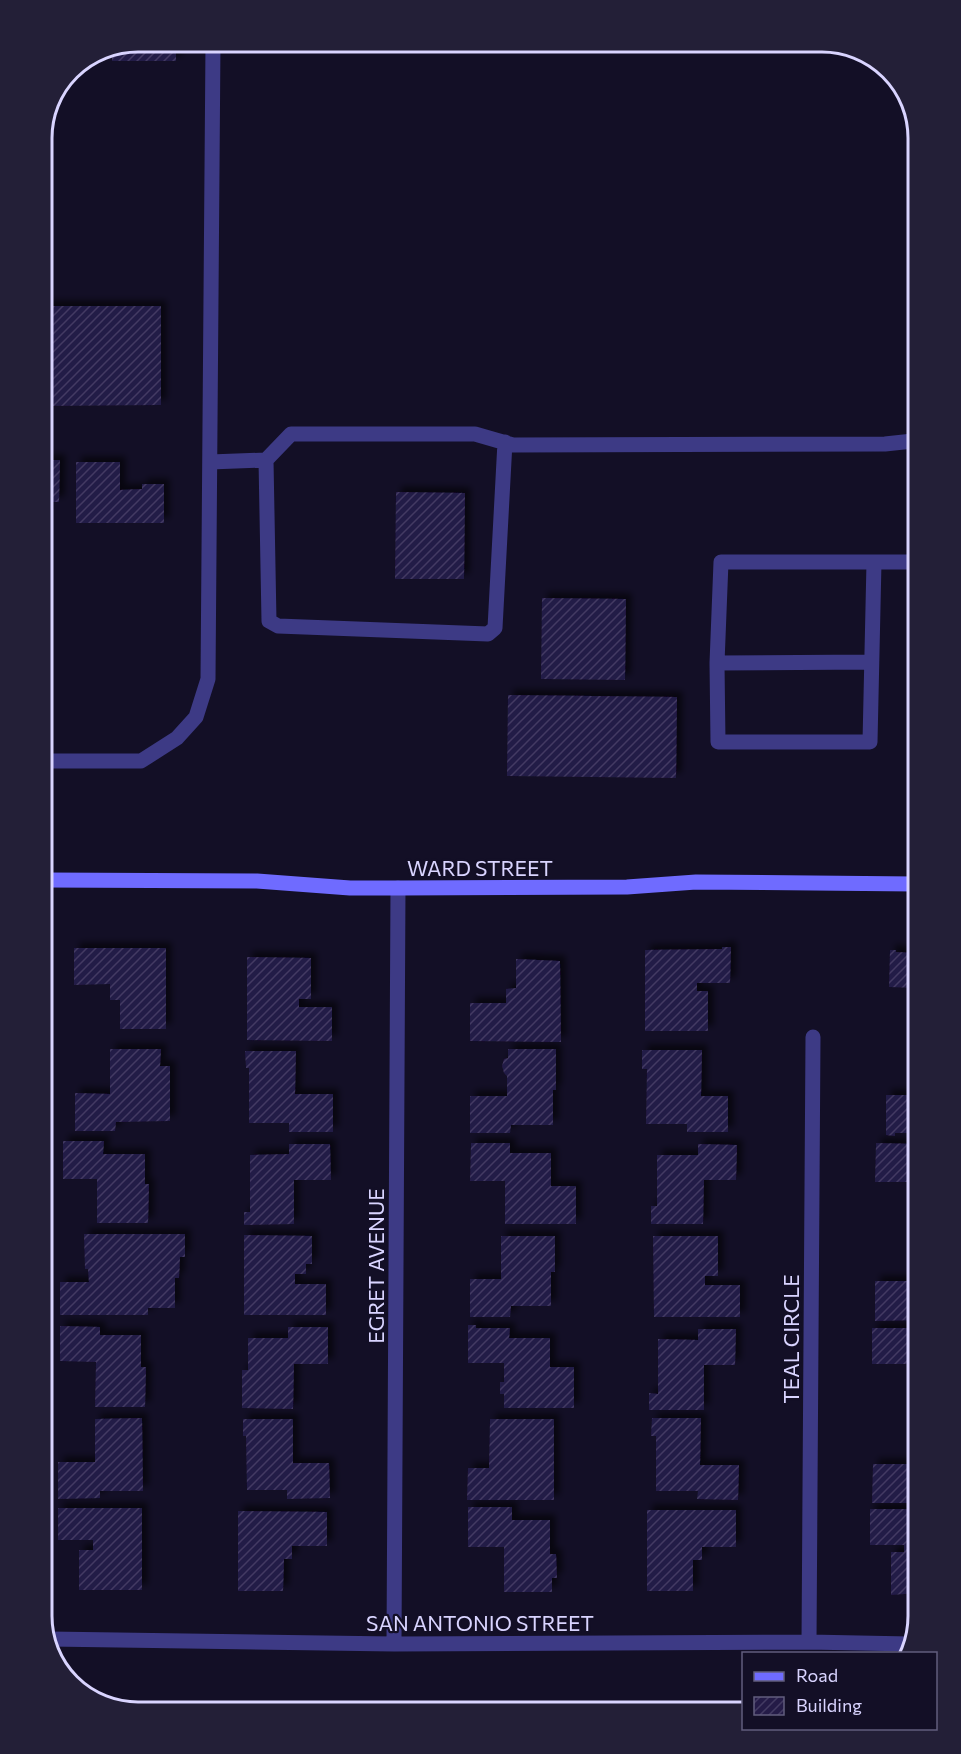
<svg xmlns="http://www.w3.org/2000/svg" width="961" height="1754" font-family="Commissioner,sans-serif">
<defs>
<pattern id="building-hatch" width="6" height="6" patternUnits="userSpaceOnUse" patternTransform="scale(1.5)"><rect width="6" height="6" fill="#241b47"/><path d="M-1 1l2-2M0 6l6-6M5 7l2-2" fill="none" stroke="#433b63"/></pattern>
<filter id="shadow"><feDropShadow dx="5.5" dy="-5.5" stdDeviation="3" flood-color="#0009"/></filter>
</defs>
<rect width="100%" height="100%" fill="#130f26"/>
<path fill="url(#building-hatch)" filter="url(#shadow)" d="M138,42H176V61H112V53Z
M43,306H161V405L43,406Z
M44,460H60L59,502H44Z
M76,462H120V490L142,489V484H164V523H76Z
M396,492L465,493L464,579H395Z
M542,598L626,599L625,680L541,679Z
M508,695L677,697L676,778L507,776Z
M722,947H731L730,983H697V991H708V1031H645V950L722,949Z
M74,948H166V1029H120V1000H110V984L74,985Z
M890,950H896V952L916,953V988L889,987Z
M247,957L311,958V999H299V1007H332V1041L247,1040Z
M516,959L560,961L561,1042L470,1041V1003H506V989L516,988Z
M110,1049H161L160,1066H170V1121L116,1122L115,1131H75V1093L110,1094Z
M508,1049H556V1090H553V1125H511L510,1133H470V1096H507V1076L504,1073L502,1066L504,1059L508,1058Z
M642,1050H702L701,1096H728V1132H687V1124H646L647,1069H642Z
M245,1051H296L295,1094H333V1132H289V1123H249V1068H246Z
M886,1095H916L917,1133H895V1136L886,1135Z
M63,1141H104L103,1154H145V1184H149L148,1223H97V1179H63Z
M471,1143H510V1153H551V1186H576V1224H505V1181H470Z
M876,1143L917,1144V1226L912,1225V1182H875Z
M289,1144H330L331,1180H294V1224L244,1225V1212H250V1155L289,1154Z
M698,1144L737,1145L736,1180H704L703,1224H651V1206H657V1155H698Z
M84,1234H185V1257H180L179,1278H175V1308H148V1315H60V1282H89L88,1269H85Z
M244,1235L312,1236V1264H306V1274H295V1284H326V1315H244Z
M501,1236H555V1272H551V1306H511L510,1317H470V1279H501Z
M653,1236H718V1276H705V1285H740V1317H654Z
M911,1238H917L916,1320L875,1321V1281H911Z
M468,1325H476V1328H510L509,1338H550V1367H574V1408H504V1394H500V1382H504V1363H468Z
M60,1326L100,1327V1335H141V1367H146L145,1407H95L96,1362L60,1361Z
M288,1327H328V1364H294L293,1409L242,1408V1370H248V1338H288Z
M872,1328H918V1379H907V1364H872Z
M698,1329H736L735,1365H704V1410H649V1393L658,1394V1339L698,1340Z
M142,1418L143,1491H100V1498L58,1499V1462H95V1419Z
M652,1418H701L700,1465H739L738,1500L697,1499L698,1491H656V1436H651Z
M243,1419H293V1463H329L330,1498L287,1499V1490H247L246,1436H243Z
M490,1419H554V1500H467L468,1468H489Z
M908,1420H918V1492H913V1503H872L873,1464H908Z
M468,1507H512V1520H550V1554H556L557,1578H552V1592H504V1547H468Z
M58,1508H142V1590H79V1550H93V1540H58Z
M870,1509H918L919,1593L891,1595V1552H904V1545H870Z
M647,1510H736V1547H702V1560H693V1591H647Z
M238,1511L327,1512V1546H292V1559H284L283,1591H238Z"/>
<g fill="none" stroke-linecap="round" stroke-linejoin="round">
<path stroke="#3d3a85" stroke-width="15" d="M266,460L269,621L278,626L488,634L495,628L505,442
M210,462L266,460L291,434H475L513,445L885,444L913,441
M874,562L870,742H718L717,663L721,562H914
M717,663L871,662
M45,761H141L177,738L196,717L208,679L213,42"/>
<path stroke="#3d3a85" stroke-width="15" d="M49,1639L394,1644L809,1642L910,1644
M809,1642L813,1037
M394,1644L398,888"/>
<path stroke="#6f6bff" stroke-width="15" d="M46,880L257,881L350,888H398L627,887L696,882L915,884"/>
</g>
<g text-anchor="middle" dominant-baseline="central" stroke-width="4.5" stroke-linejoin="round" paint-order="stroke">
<g font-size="21" fill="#d9d4ff" stroke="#130f26">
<text x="480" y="867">WARD STREET</text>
<text transform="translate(375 1266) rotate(-90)">EGRET AVENUE</text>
<text transform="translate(790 1339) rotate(-90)">TEAL CIRCLE</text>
<text x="480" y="1622">SAN ANTONIO STREET</text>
</g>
</g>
<path d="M0 0H961V1754H0ZM138 52H822A86 86 0 0 1 908 138V1616A86 86 0 0 1 822 1702H138A86 86 0 0 1 52 1616V138A86 86 0 0 1 138 52Z" fill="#231f37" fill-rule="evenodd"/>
<path fill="none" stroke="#d9d4ff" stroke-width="3" d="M138 52H822A86 86 0 0 1 908 138V1616A86 86 0 0 1 822 1702H138A86 86 0 0 1 52 1616V138A86 86 0 0 1 138 52Z"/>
<rect x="742" y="1652" width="195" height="78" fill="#130f26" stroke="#625e7d" stroke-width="1.5"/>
<rect x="754" y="1672" width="30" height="9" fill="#6f6bff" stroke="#625e7d" stroke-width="1.5"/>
<text x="796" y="1682" font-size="18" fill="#d9d4ff">Road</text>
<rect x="754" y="1697" width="30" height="18" fill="url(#building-hatch)" stroke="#625e7d" stroke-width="1.5"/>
<text x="796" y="1712" font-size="18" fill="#d9d4ff">Building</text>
</svg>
